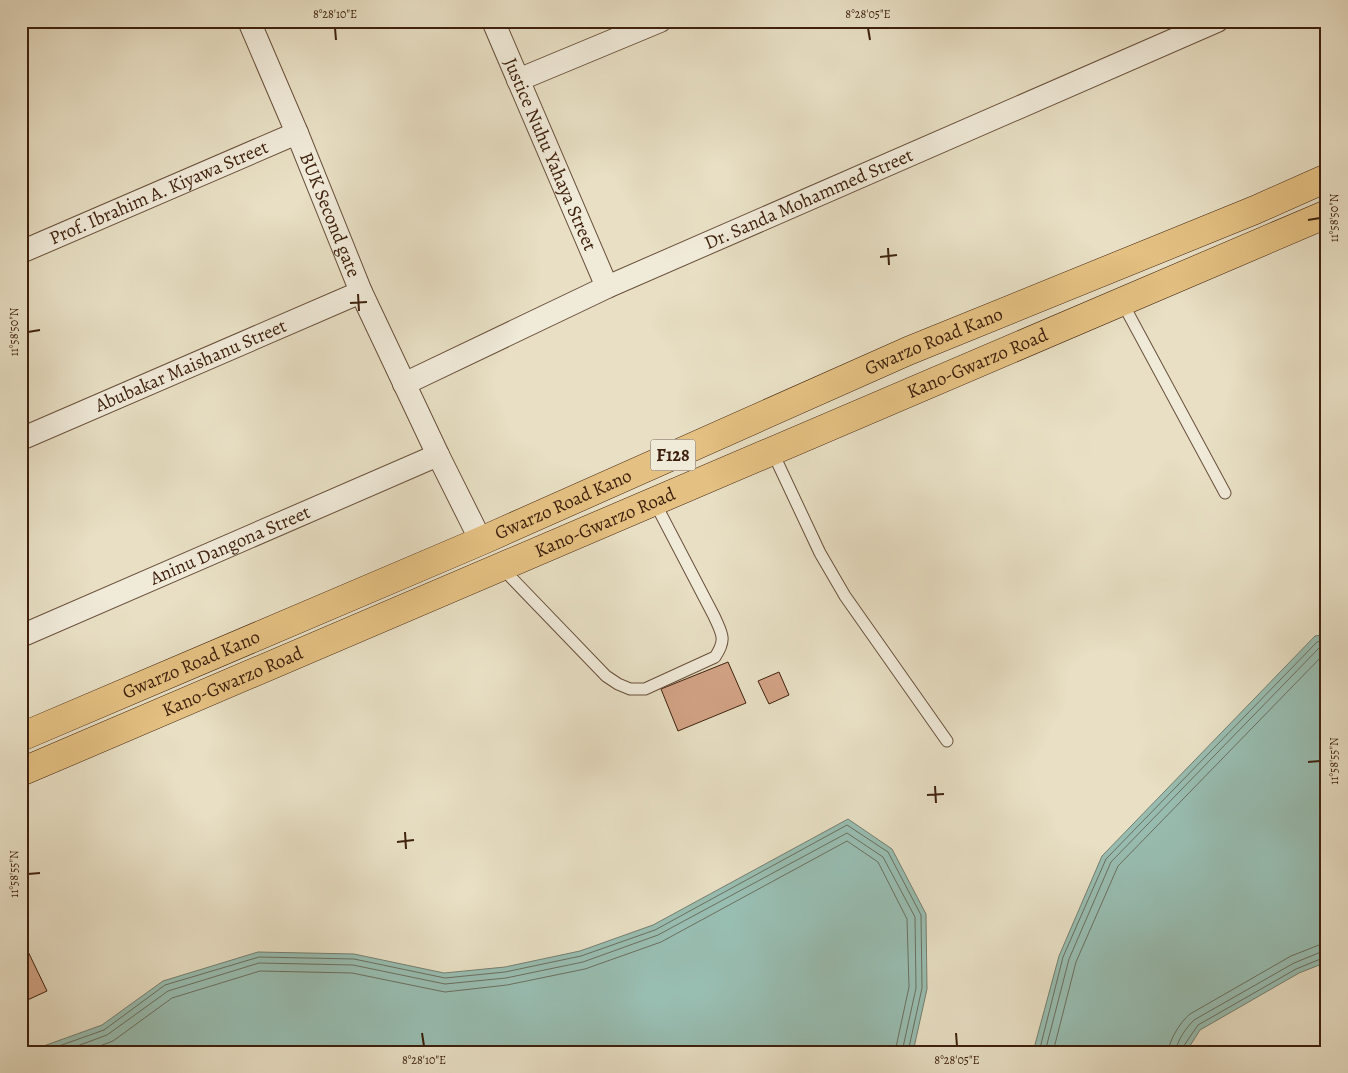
<svg xmlns="http://www.w3.org/2000/svg" width="1348" height="1073" font-family="Alegreya,serif">
<rect width="100%" height="100%" fill="#e8dfc4"/>
<filter id="stains"><feTurbulence type="fractalNoise" baseFrequency=".004" numOctaves="4"/><feColorMatrix values="0 0 0 0 .2 0 0 0 0 .09 0 0 0 0 .02 0 0 0 .5 -.17"/></filter>
<radialGradient id="worn" r=".72"><stop offset=".6" stop-color="#630" stop-opacity="0"/><stop offset="1" stop-color="#630" stop-opacity=".3"/></radialGradient>
<path fill="#98bdb1" stroke="#747f6f" d="M1327,634V962L1299,973L1200,1030L1186,1052H1033L1059,956L1102,856L1315,636Z
M848,819L892,849L926,914L927,989L913,1052H27L102,1025L163,981L258,952L354,954L444,973L505,967L580,951L653,925Z"/>
<g fill="none" stroke-linecap="round" stroke-linejoin="round">
<path stroke="#6b6f5f" stroke-width="1" d="M42,1052L104,1030L165,985L259,957L354,959L445,978L505,972L581,956L655,930L847,825L888,852L921,915L922,988L908,1052
M61,1052L107,1035L168,991L259,963L353,965L445,984L506,978L583,962L658,935L847,833L883,857L915,917L916,988L902,1052
M84,1052L113,1041L172,998L260,971L352,973L445,992L507,985L585,969L661,942L847,841L878,862L907,919L909,987L895,1052
M1039,1052L1063,957L1106,859L1317,642L1327,639
M1045,1052L1069,959L1111,862L1320,647L1327,645
M1053,1052L1076,962L1118,866L1324,654L1327,653
M1168,1052C1169,1040 1181,1021 1190,1014L1291,956L1319,945L1327,944
M1176,1052C1176,1041 1187,1027 1194,1020L1294,963L1321,952L1327,951
M1182,1052L1183,1047L1198,1025L1296,969L1323,958H1327"/>
</g>
<path fill="#d2a385" stroke="#3e210d" d="M728,662L746,703L678,731L661,689Z
M779,672L789,695L769,704L758,681Z
M21,937L47,991L21,1003Z"/>
<g fill="none" stroke-linecap="round" stroke-linejoin="round">
<g stroke="#68503b" stroke-width="13">
<path id="service" d="M1122,302L1225,493
M772,451L820,553L845,596L947,741
M501,567L606,676L618,684L630,689H645L715,657C727,639 722,634 714,616L654,501"/>
</g>
<g stroke="#68503b" stroke-width="24">
<g id="minor">
<path id="s1" d="M249,21L297,133L361,292L438,455L481,541"/>
<path id="s2" d="M493,21L607,287"/>
<path d="M518,80L660,21"/>
<path id="s3" d="M21,252L297,133"/>
<path id="s4" d="M404,384L607,287L1217,21"/>
<path id="s5" d="M21,439L361,292"/>
<path id="s6" d="M21,636L438,455"/>
</g>
</g>
<g stroke="#3e210d" stroke-width="29">
<g id="primary">
<path id="s7" d="M21,737L481,541L908,351L1255,210L1327,178"/>
<path id="s8" d="M21,772L1327,214"/>
</g>
</g>
<use href="#service" stroke="#f0ead9" stroke-width="11"/>
<use href="#minor" stroke="#f0ead9" stroke-width="22"/>
<use href="#primary" stroke="#e4c082" stroke-width="28"/>
</g>
<path fill="none" stroke="#3e210d" stroke-width="2" d="M335,28L336,40M868,28L870,40M1308,220L1320,218M888,248L889,265M880,257L897,255M358,294L359,311M350,303L367,302M28,332L40,330M1308,762L1320,761M935,786L936,803M927,795L944,794M405,832L406,849M397,842L414,840M28,874L40,873M422,1033L424,1046M956,1033L957,1046"/>
<g text-anchor="middle" dominant-baseline="central" stroke-width="5" stroke-linejoin="round" paint-order="stroke">
<rect fill="#f0ead9" stroke="#735d4a" stroke-width="1" x="650.5" y="439.5" width="45" height="31" rx="4"/>
<g font-size="18" font-weight="bold" fill="#3e210d">
<text x="673" y="455">F128</text>
</g>
<g font-size="19" fill="#3e210d" stroke="#f0ead9">
<text stroke="none"><textPath href="#s2" startOffset="145">Justice Nuhu Yahaya Street</textPath></text>
<text stroke="none"><textPath href="#s3" startOffset="150">Prof. Ibrahim A. Kiyawa Street</textPath></text>
<text stroke="none"><textPath href="#s4" startOffset="445">Dr. Sanda Mohammed Street</textPath></text>
<text stroke="none"><textPath href="#s1" startOffset="210">BUK Second gate</textPath></text>
<text stroke="none"><textPath href="#s7" startOffset="995">Gwarzo Road Kano</textPath></text>
<text stroke="none"><textPath href="#s8" startOffset="1040">Kano-Gwarzo Road</textPath></text>
<text stroke="none"><textPath href="#s5" startOffset="185">Abubakar Maishanu Street</textPath></text>
<text stroke="none"><textPath href="#s7" startOffset="590">Gwarzo Road Kano</textPath></text>
<text stroke="none"><textPath href="#s8" startOffset="635">Kano-Gwarzo Road</textPath></text>
<text stroke="none"><textPath href="#s6" startOffset="228">Aninu Dangona Street</textPath></text>
<text stroke="none"><textPath href="#s7" startOffset="185">Gwarzo Road Kano</textPath></text>
<text stroke="none"><textPath href="#s8" startOffset="230">Kano-Gwarzo Road</textPath></text>
</g>
</g>
<rect width="1348" height="1073" fill="none" stroke="#e8dfc4" stroke-width="55"/>
<rect x="28" y="28" width="1292" height="1018" fill="none" stroke="#3e210d" stroke-width="2"/>
<g font-size="12" text-anchor="middle" fill="#3e210d">
<text x="335" y="18">8°28'10"E</text>
<text x="868" y="18">8°28'05"E</text>
<text transform="translate(1334 218) rotate(-90)" y="4">11°58'50"N</text>
<text transform="translate(14 332) rotate(-90)" y="4">11°58'50"N</text>
<text transform="translate(1334 761) rotate(-90)" y="4">11°58'55"N</text>
<text transform="translate(14 874) rotate(-90)" y="4">11°58'55"N</text>
<text x="424" y="1064">8°28'10"E</text>
<text x="957" y="1064">8°28'05"E</text>
</g>
<rect width="100%" height="100%" filter="url(#stains)"/>
<rect width="100%" height="100%" fill="url(#worn)"/>
</svg>
